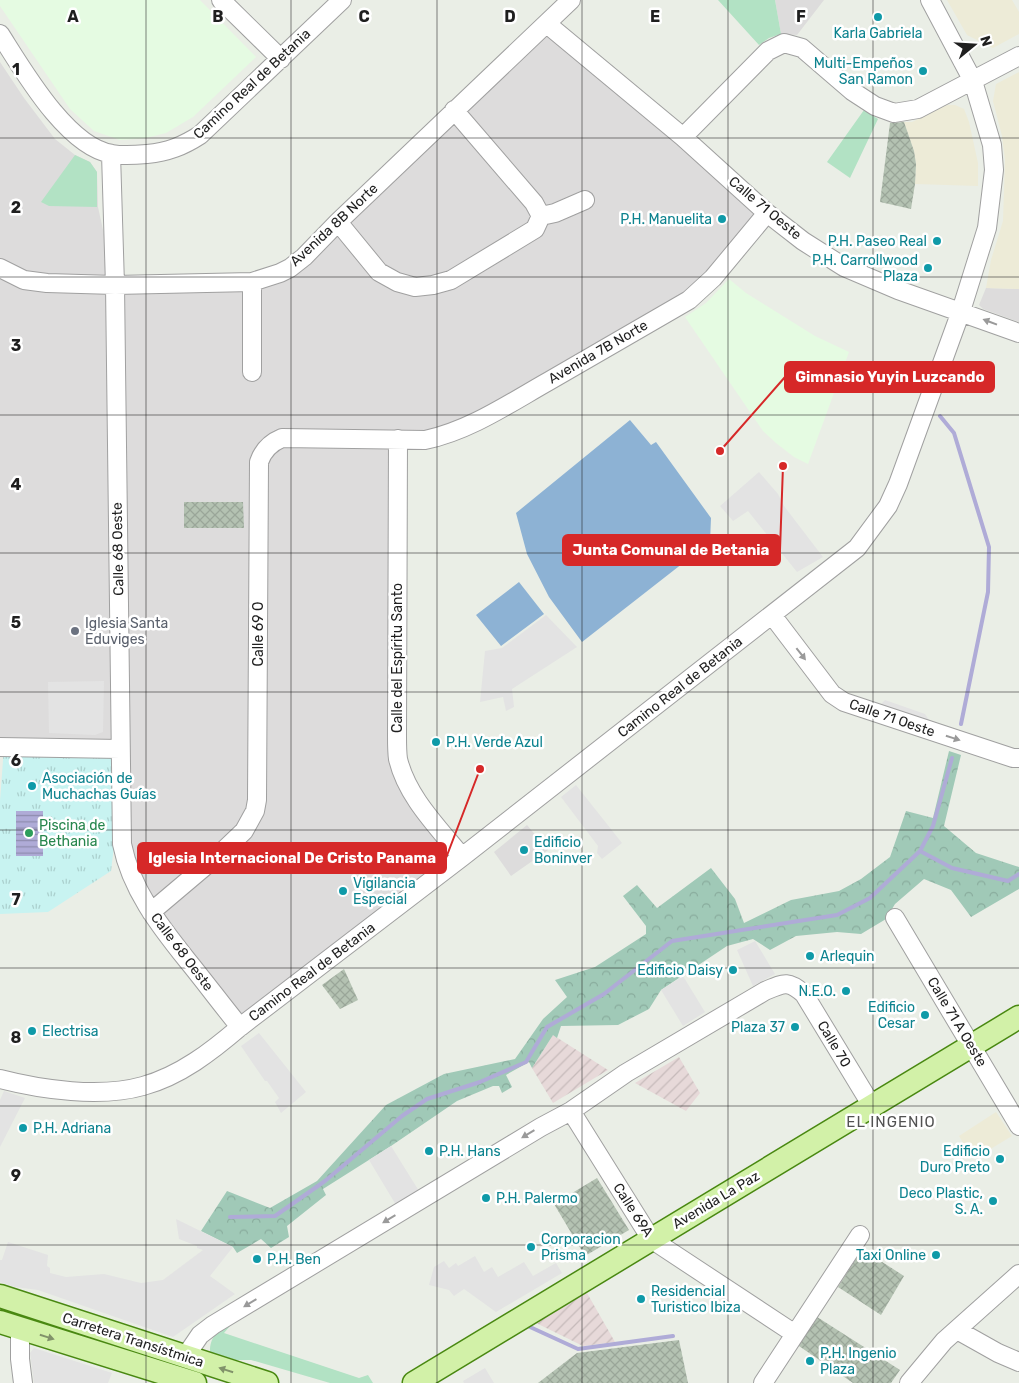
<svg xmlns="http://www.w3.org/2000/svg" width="1019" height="1383" font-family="Rubik,sans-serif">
<defs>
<pattern id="industrial-furrows" width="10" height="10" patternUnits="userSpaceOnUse" patternTransform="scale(1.25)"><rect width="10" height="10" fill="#e7d9d9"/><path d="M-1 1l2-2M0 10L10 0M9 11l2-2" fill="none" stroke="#c6baba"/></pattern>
<pattern id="construction-cross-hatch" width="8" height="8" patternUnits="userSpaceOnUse" patternTransform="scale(1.25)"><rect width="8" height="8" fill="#b4c2b2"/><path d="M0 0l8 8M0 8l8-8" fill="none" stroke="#9aa699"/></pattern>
<pattern id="forest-crowns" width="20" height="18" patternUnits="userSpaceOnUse" patternTransform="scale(1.25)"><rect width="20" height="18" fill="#a0c9b7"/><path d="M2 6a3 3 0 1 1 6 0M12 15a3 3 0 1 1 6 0" fill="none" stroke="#89ac9d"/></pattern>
<pattern id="park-tufts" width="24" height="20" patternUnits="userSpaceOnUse" patternTransform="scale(1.25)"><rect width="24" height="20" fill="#c8f3f1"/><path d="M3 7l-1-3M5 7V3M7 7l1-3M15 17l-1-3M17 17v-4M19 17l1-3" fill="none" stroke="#abd0ce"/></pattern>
<pattern id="water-rules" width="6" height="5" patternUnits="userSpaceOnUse" patternTransform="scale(1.25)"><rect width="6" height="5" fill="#afabd7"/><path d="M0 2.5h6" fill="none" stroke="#8e8bae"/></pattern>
</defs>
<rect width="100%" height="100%" fill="#eaeee6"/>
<path fill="#dddcdc" d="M775,0H824L797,35L781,34Z
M547,24L767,213L713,278L473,423L398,439V758L462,857L240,1027L132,878L120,749L0,747V62L24,98L55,139L75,155L90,162L97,172L98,207L115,285L280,273Z
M986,288L1019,289V322L983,309L979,305Z
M527,825L548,850L511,876L494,852Z"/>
<path fill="#edebd7" d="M947,0H1012L1019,12V34L993,48L967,35Z
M1019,72V289L986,288L991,260L1003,221L1005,160L1002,136L993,101L996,84Z
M947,105H955L964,109L969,122L978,163V186L915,184L916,164L914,151L904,122H912Z
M996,1112L1012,1136L979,1156L972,1158L959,1136Z"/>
<path fill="url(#industrial-furrows)" d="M553,1035L608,1070L553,1103L532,1068Z
M679,1057L700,1093L686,1111L635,1083Z
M587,1293L615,1342L583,1346L536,1323Z"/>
<path fill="#e5fbe2" d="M0,0H200L256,57L193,117L166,133L146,138L120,140L94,131L70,109L0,6Z
M729,279L746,293L815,336L849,352L808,464L794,457L776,443L763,431L685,317L706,303Z"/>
<path fill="url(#construction-cross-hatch)" d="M904,122L914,151L916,164L915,184L911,209L880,202L890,123Z
M184,502H243L244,528H184Z
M344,969L358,1000L340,1009L322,985Z
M597,1178L629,1230L585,1256L554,1204Z
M862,1249L904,1276L881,1315L838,1287Z
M814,1315L900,1370L891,1383H853L796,1344Z
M679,1340L688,1383H538L577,1353Z"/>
<path fill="#b2e2c4" d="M718,0H775L781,34L769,38L759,45Z
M864,110L878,119L850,178L827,162Z
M75,155L90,162L97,172V207L49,206L41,202Z
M228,1324L230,1326L224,1333L359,1378L368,1375L373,1383H330L251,1360H236L210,1352C210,1336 217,1333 228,1324Z"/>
<path fill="url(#forest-crowns)" d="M949,751L961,755L944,826L976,853L1019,867V889L971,917L951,890L924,879L895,904L886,919L861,934L837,932L796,936L770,950L753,939L727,946L661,990L649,1009L618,1025L561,1026L557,1038L553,1035L532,1068L529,1062L506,1075L512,1087L502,1093L499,1086H493L457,1101L391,1146L323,1189L326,1195L287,1226L289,1237L271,1248L261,1239L237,1253L233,1247L201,1231L227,1191L270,1208L317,1181L386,1105L444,1074L515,1059L543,1019L567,997L555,980L595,967L646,934V926L623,896L637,885L657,908L711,868L735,899L744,923L791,900L839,891L861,879L890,857L906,811L933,818Z"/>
<path fill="url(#park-tufts)" d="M4,747L112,748L114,846L111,871L48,912L0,914V801Z"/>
<path fill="#8db2d4" d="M630,420L651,445L656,442L711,518L710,542L582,642L549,597L527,554L516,513Z
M519,582L544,614L501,646L476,615Z"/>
<path fill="#e3e3e3" d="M759,472L778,494L784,506L823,557L797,572L748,511L733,521L720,506Z
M546,615L577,647L512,689L514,707L506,711L503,697L480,702L485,651L502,648Z
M104,681L103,732L95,735L49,733L48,682Z
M885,700L925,714L931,723L877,708Z
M576,785L622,843L602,859L597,853L598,846L561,797Z
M755,941L775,974L753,986L737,950Z
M683,976L705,1012L683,1026L661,990Z
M259,1033L306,1092L281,1113L275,1102L279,1098L267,1081H265L241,1046Z
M4,1091L25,1098L0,1147V1100Z
M391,1146L419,1191L396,1205L369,1160Z
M176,1219L233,1247L210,1276L235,1294L173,1337L38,1290L15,1287L0,1282V1260H2L8,1242L48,1255L47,1266L50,1268V1273L66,1277L104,1274L141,1283L163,1280L203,1250L197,1248V1246L179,1239Z
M475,1256L484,1272L492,1267L498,1277L524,1262L533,1276L556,1263L562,1273L496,1312L464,1289L454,1296L449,1290L429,1285L434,1267L444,1261L449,1268L456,1263L458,1266Z
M34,1348L112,1373L108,1383H34L30,1353Z
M485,1368L494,1383H464L463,1381Z"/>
<path fill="url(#water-rules)" d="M16,811H43V856H16Z"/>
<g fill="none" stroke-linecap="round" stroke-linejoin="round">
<path stroke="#afabd7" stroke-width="4" d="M940,416L954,433L989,547L988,592L961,724
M920,851L933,826L952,758
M230,1217L275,1216L325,1181L402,1116L427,1099L480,1082L526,1062L547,1027L604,994L672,941L837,915L870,898L920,851L952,868L1008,881L1019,874
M530,1327L578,1349L673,1336"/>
<g stroke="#a0a0a0" stroke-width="20">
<path id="minor" d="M221,0L281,59
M547,24L683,137L767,213L803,241L844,267L898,290L1019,333
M0,34C23,70 67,147 112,154C123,156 136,155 147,154C168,152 183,146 200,135L342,0
M454,110L534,203L541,216
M683,137L768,51L784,43L802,48L852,91L875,106L894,113L918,109L1019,56
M111,154L115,285L122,844C131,889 159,925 187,960C205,982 222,1005 240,1027
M541,216L555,213L585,200
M338,222L379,272L397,282L415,287L433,285L451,280L535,229L541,216
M0,268L24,280L47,283L115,285L252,282L280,273L290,268L304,257L338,222L571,0
M252,282V372
M398,439L397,736C397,743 397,752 398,759C407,797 438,827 462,857
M772,615L832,694L844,702L1013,758H1019
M0,747L120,749
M151,912L222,852L244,831L255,811L257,800L259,462C263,450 270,443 282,438L425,440C469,431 510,403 549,381C596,354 642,327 689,300L713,278L767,213
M895,918L1019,1126
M0,1079C42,1090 101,1098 143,1086C180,1076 212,1051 240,1027L462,857L857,548L888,506L898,484L961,311L987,228L994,170L992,145L973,81L930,0
M571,1111L651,1239L795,1334
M20,1329V1359L23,1383
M957,1330L998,1353L1019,1362
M185,1357L200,1335L213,1325L541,1127L571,1111L626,1073L765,991C784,983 788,980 804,994L872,1106
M763,1383L860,1235
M909,1383L944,1341L1019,1274"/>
</g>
<g stroke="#498811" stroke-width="25">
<path id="major" d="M0,1296L267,1383
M0,1322L195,1383
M414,1383L1019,1017"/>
</g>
<use href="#minor" stroke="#fff" stroke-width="18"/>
<use href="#major" stroke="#d2f1a8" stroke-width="22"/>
</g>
<defs><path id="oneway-solid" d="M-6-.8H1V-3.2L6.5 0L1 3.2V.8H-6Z" transform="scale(1.25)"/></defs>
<g fill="#9a9a9a">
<use href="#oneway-solid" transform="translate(990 322) rotate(-159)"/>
<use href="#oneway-solid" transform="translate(801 654) rotate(52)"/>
<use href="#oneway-solid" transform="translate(953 738) rotate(18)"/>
<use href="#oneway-solid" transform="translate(528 1134) rotate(149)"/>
<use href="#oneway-solid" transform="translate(389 1219) rotate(149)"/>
<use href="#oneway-solid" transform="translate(250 1303) rotate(149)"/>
</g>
<g fill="#81926a">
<use href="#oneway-solid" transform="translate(47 1337) rotate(17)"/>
<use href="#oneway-solid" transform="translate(226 1370) rotate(-162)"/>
</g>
<path fill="none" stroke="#1f1f1f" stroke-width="1" stroke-opacity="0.55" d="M146,0V1383M291,0V1383M437,0V1383M582,0V1383M728,0V1383M873,0V1383M0,138H1019M0,277H1019M0,415H1019M0,553H1019M0,692H1019M0,830H1019M0,968H1019M0,1106H1019M0,1245H1019"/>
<g fill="#0f9aa8" stroke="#fff" stroke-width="2">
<circle cx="878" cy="17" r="5"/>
<circle cx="923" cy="71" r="5"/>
<circle cx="722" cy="219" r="5"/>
<circle cx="937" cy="241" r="5"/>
<circle cx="928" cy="268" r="5"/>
<circle cx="436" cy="742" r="5"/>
<circle cx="32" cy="786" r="5"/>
<circle cx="524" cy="850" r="5"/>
<circle cx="343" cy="891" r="5"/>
<circle cx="810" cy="956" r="5"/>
<circle cx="733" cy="970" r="5"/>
<circle cx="846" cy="991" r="5"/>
<circle cx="925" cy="1015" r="5"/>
<circle cx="795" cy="1027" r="5"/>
<circle cx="32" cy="1031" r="5"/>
<circle cx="23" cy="1128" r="5"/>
<circle cx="429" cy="1151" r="5"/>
<circle cx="1000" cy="1159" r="5"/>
<circle cx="486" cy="1198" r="5"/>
<circle cx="993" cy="1201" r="5"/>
<circle cx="531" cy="1247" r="5"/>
<circle cx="936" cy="1255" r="5"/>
<circle cx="257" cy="1259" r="5"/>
<circle cx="641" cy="1299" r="5"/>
<circle cx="810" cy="1361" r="5"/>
</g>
<circle fill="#6b7280" stroke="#fff" stroke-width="2" cx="75" cy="631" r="5"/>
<circle fill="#2e9e5b" stroke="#fff" stroke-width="2" cx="29" cy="833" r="5"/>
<g text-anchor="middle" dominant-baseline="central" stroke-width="5" stroke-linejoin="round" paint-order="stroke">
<g font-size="14" fill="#0d838f" stroke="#fff" text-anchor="start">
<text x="878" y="33" text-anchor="middle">Karla Gabriela</text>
<text x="913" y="63" text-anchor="end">Multi-Empeños<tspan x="913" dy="16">San Ramon</tspan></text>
<text x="712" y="219" text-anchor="end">P.H. Manuelita</text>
<text x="927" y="241" text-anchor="end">P.H. Paseo Real</text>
<text x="918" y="260" text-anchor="end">P.H. Carrollwood<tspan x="918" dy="16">Plaza</tspan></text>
<text x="446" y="742">P.H. Verde Azul</text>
<text x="42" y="778">Asociación de<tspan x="42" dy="16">Muchachas Guías</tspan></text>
<text x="534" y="842">Edificio<tspan x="534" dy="16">Boninver</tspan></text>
<text x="353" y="883">Vigilancia<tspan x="353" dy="16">Especial</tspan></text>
<text x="820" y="956">Arlequin</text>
<text x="723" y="970" text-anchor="end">Edificio Daisy</text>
<text x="836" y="991" text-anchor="end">N.E.O.</text>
<text x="915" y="1007" text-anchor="end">Edificio<tspan x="915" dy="16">Cesar</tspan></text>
<text x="785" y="1027" text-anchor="end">Plaza 37</text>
<text x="42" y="1031">Electrisa</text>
<text x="33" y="1128">P.H. Adriana</text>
<text x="439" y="1151">P.H. Hans</text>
<text x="990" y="1151" text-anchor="end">Edificio<tspan x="990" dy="16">Duro Preto</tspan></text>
<text x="983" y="1193" text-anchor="end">Deco Plastic,<tspan x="983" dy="16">S. A.</tspan></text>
<text x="496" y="1198">P.H. Palermo</text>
<text x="541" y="1239">Corporacion<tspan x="541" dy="16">Prisma</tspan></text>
<text x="926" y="1255" text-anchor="end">Taxi Online</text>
<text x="267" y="1259">P.H. Ben</text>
<text x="651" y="1291">Residencial<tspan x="651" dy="16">Turistico Ibiza</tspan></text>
<text x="820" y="1353">P.H. Ingenio<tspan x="820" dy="16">Plaza</tspan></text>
</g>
<g font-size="14" fill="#1f1f1f" stroke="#fff">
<text transform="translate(252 84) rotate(-43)">Camino Real de Betania</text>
<text transform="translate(765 208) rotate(40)">Calle 71 Oeste</text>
<text transform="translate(334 225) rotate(-43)">Avenida 8B Norte</text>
<text transform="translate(598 352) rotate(-30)">Avenida 7B Norte</text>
<text transform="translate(118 549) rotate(-91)">Calle 68 Oeste</text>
<text transform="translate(258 634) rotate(-90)">Calle 69 O</text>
<text transform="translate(397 658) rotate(-90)">Calle del Espíritu Santo</text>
<text transform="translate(680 687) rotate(-38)">Camino Real de Betania</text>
<text transform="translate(892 718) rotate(19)">Calle 71 Oeste</text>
<text transform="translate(182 952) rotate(53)">Calle 68 Oeste</text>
<text transform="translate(312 972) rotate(-37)">Camino Real de Betania</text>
<text transform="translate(957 1022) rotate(59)">Calle 71 A Oeste</text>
<text transform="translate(834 1044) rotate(59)">Calle 70</text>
<text transform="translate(716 1200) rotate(-31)">Avenida La Paz</text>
<text transform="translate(633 1210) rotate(57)">Calle 69A</text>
<text transform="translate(133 1340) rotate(18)">Carretera Transístmica</text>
</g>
<g font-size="14" fill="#5b616d" stroke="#fff" text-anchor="start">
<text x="85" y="623">Iglesia Santa<tspan x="85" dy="16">Eduviges</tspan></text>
</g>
<g font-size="14" fill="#27864d" stroke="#fff" text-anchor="start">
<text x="39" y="825">Piscina de<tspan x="39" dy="16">Bethania</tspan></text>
</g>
<g font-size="15" letter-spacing="1" fill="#525252" stroke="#fff">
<text x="891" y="1122">EL INGENIO</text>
</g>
</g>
<g font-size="16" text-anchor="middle" font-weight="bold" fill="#1f1f1f" stroke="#fff" stroke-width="5" stroke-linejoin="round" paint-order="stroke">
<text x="73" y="22">A</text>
<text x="218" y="22">B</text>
<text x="364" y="22">C</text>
<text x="510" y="22">D</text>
<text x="655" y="22">E</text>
<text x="801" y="22">F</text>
<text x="16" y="75">1</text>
<text x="16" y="213">2</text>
<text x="16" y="351">3</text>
<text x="16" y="490">4</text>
<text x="16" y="628">5</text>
<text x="16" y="766">6</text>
<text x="16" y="905">7</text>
<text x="16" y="1043">8</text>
<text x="16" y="1181">9</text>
</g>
<path fill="none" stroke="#d62828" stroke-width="2" d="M720 451L785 377M783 466L780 550M480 769L446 858"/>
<g fill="#d62828" stroke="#fff" stroke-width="2">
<circle cx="720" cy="451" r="5"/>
<circle cx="783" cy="466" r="5"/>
<circle cx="480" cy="769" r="5"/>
</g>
<g fill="#d62828" stroke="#d62828" stroke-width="2">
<rect x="785" y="362" width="209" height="30" rx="5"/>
<rect x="563" y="535" width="217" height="30" rx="5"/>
<rect x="138" y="843" width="308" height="30" rx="5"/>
</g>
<g font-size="15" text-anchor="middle" font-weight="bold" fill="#fff">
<text x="890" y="382">Gimnasio Yuyin Luzcando</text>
<text x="671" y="555">Junta Comunal de Betania</text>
<text x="292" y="863">Iglesia Internacional De Cristo Panama</text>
</g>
<g transform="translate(974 45) rotate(72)" stroke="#ffffff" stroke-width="4" paint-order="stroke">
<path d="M0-4L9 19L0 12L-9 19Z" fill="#1f1f1f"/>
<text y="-8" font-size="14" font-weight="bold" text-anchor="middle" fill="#1f1f1f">N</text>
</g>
</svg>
